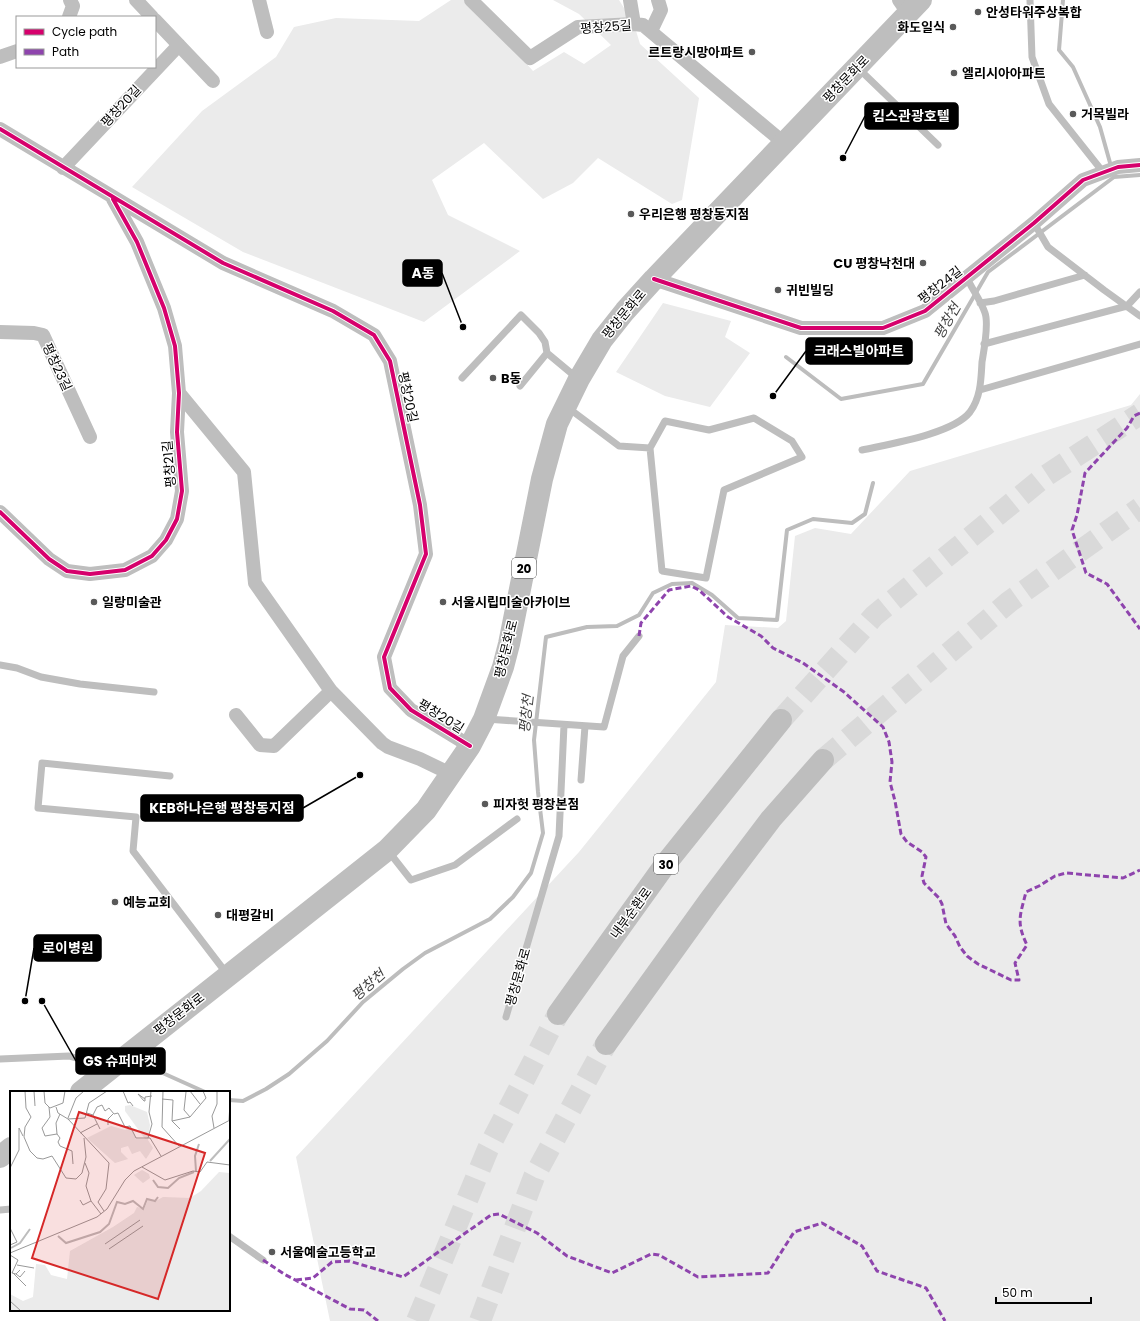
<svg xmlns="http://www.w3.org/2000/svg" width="1140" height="1321" font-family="Poppins,'Noto Sans KR',sans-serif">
<rect width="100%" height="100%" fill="#fff"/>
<path fill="#ebebeb" d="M451,0H470L533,71L564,52L584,64L611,45L579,14L553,0H619L634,24L640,44L699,98L682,200L672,204L598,158L573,183L543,199L484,143L432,180L448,215L520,251L424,322L243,252L132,187L202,111L276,57L294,27L336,18L419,21Z
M663,303L731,321L725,337L750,353L710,407L665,396L616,372Z
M1140,394V1321H330L296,1157L579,852L716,682L725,625L778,628L786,621L795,536L815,528L851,534L910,471L1131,405Z"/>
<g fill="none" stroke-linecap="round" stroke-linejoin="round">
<path stroke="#bdbdbd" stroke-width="4" d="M1114,177L1140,175
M786,357L841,399L923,384L988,272L1114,177L1100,127L1073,67L1059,50L1063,0
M156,1070L205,1092
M229,1100L243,1101L266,1089L289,1074L327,1041L363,1002L403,969L425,953L490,919L513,897L531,873L543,833L538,792L534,740L546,637L587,627L617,626L639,615L653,593L672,584L692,583L712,595L738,618L777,620L787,530L813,519L852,523L865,514L873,483"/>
<path stroke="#d9d9d9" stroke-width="22" stroke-dasharray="22 11" stroke-linecap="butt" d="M781,720L874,616L1044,477L1140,414
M823,760L1009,602L1140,508
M417,1321L488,1149L558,1014
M480,1321L534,1177L606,1044"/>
<path stroke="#bebebe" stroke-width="7" d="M1030,0L1032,57L1049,104L1103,172
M859,69L938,145
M1034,223L1048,247L1104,290L1140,316
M980,303L994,301L1085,275
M984,344L1127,306L1140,292
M462,378L521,315L539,333L545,342L547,353L577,378
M520,386L547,353
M980,390L1140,344
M567,407L619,446L650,448L662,571L706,578L724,490L802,457L792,441L754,418L709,430L665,421L650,448
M862,450C889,444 953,434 970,412C981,397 981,379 982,362C984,350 989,324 985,313C981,301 972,289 967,278
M0,665L17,668L41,677L80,684L154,692
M486,719L604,727L623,656L639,636
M170,776L42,763L38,808L136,817L133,851L227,974
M581,780L585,726
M389,852L411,880L455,865L517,819
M506,1017L559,836L564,725
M0,1059L69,1056L107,1067
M0,1210L11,1209
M229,1236L263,1260"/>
<path stroke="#bebebe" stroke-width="14" d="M136,0L152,17
M259,0L267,32
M471,0L530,58L578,27L634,24L643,25L784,143
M630,0L634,24
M899,0L908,13
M69,17L73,6L70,0
M155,20L213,81
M651,31L661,10L658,0
M0,57L17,51
M0,129L223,263L333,311L374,335L390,361L420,505L426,554L384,657L390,688L411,710L470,746
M63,168L179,45
M654,279L801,328H883L925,311L1034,223L1083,180L1118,167L1140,165
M0,332L34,333L43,335L90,437
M179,393L244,472L255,583L331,691L274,746L260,745L236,715
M0,512L49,559L67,571L90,574L125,570L152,556L166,540L177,519L182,491L177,432L179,393L175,346L164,308L137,242L113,199
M331,691L382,743L388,747L420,759L451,774"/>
<path stroke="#bebebe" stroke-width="22" d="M81,1092L387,850L426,810L470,746L484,719L503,667L509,644L542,479L557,424L579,379L602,340L625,311L654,279L921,0
M0,1157L11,1148"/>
<path stroke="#bebebe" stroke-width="22" d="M558,1014L667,862L781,720
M606,1044L709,901L771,819L823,760"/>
<path stroke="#8e44ad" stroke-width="3" stroke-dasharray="6 3" stroke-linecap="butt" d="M1140,413L1134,416L1127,428L1085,473L1077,515L1072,530L1086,573L1107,584L1140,629
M639,636L641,623L669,590L691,586L699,590L728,617L761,636L773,648L803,663L844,692L883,727L889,742L892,762L890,782L895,801L901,834L907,842L922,852L926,857L922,876L924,883L939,898L942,904L946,924L955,936L960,947L967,956L978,964L1011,980H1019L1015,963L1027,945C1016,922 1020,916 1026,892L1039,886L1055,876L1066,873L1123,878L1140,870
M263,1260L284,1274L350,1309L364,1310L378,1321
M296,1280L313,1278L332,1262L349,1261L403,1277L491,1215L499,1214L537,1233L567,1256L612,1273L651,1254L659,1255L698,1277L768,1273L794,1232L822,1223L862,1246L877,1271L926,1288L945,1321"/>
<g stroke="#fff" stroke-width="6">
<path id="cycleway" d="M0,129L223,263L333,311L374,335L390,361L420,505L426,554L384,657L390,688L411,710L470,746
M654,279L801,328H883L925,311L1034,223L1083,180L1118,167L1140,165
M0,512L49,559L67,571L90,574L125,570L152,556L166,540L177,519L182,491L177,432L179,393L175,346L164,308L137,242L113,199"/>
</g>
<use href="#cycleway" stroke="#d6006c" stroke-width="4"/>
</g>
<g fill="#595959" stroke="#fff" stroke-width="1.5">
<circle cx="978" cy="12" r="4"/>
<circle cx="953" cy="27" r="4"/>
<circle cx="752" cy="52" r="4"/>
<circle cx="954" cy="73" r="4"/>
<circle cx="1073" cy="114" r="4"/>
<circle cx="631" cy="214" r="4"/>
<circle cx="923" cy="263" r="4"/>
<circle cx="778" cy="290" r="4"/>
<circle cx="493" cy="378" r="4"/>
<circle cx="94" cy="602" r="4"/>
<circle cx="443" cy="602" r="4"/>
<circle cx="485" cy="804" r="4"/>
<circle cx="115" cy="902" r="4"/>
<circle cx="218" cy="915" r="4"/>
<circle cx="272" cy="1252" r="4"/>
</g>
<g text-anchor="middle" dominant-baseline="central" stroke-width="3" stroke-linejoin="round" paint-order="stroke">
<g fill="#fff" stroke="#4c4c4c" stroke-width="1">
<rect x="512" y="558" width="24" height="20" rx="3"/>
<rect x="654" y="854" width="24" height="20" rx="3"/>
</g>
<g font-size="12" font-weight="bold" fill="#000">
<text x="524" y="568">20</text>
<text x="666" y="864">30</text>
</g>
<g font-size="13" font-weight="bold" fill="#000" stroke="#fff" text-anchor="start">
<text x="986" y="12">안성타워주상복합</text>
<text x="945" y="27" text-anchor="end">화도일식</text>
<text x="744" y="52" text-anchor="end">르트랑시망아파트</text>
<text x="962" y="73">엘리시아아파트</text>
<text x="1081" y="114">거목빌라</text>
<text x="639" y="214">우리은행 평창동지점</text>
<text x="915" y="263" text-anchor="end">CU 평창낙천대</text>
<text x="786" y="290">귀빈빌딩</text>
<text x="501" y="378">B동</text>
<text x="102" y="602">일랑미술관</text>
<text x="451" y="602">서울시립미술아카이브</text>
<text x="493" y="804">피자헛 평창본점</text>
<text x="123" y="902">예능교회</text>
<text x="226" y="915">대평갈비</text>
<text x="280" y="1252">서울예술고등학교</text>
</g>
<g font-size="13" fill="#000" stroke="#fff">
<text transform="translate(606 27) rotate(-4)">평창25길</text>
<text transform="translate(846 79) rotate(-46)">평창문화로</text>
<text transform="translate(121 106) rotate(-47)">평창20길</text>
<text transform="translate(940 285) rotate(-38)">평창24길</text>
<text transform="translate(624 314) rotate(-50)">평창문화로</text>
<text transform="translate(57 367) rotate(65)">평창23길</text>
<text transform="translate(408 397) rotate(78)">평창20길</text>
<text transform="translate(169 464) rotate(-95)">평창21길</text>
<text transform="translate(506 649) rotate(-76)">평창문화로</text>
<text transform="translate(441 716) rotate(32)">평창20길</text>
<text transform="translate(631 913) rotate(-54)">내부순환로</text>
<text transform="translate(518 977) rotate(-74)">평창문화로</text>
<text transform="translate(179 1014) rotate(-38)">평창문화로</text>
</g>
<g font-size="14" font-style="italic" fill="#424242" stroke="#fff">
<text transform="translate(947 321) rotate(-60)">평창천</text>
<text transform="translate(526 714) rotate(-84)">평창천</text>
<text transform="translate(368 985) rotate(-41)">평창천</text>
</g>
</g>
<g transform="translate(10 1091)">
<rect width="220" height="220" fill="#fff"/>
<path d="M120,14L137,21L140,34L138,49L143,57L136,68L130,60L122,63L118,55L111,57V61L118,68L105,72L77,47L101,35L115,39L121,37L126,48H135L115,20V15ZM132,79L139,83L140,87L133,92L124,84ZM209,81L220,82V220H0V203L13,210L23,206L26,173L35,174L41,184L57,188L60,160L103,136L124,122L127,116L134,118L138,109L144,111L153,106L180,107L191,100Z" fill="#ebebeb"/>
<path fill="none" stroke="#bdbdbd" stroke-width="2" d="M200,70L220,48M186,80L185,65L189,53M143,89L148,96L158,97L169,87L184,81M48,145L56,152L90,141L99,133L107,111L115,113L123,110L133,118L137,108L145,110L148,106M1,157L10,152L20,138"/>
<path fill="none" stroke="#999" stroke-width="1" d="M15,0L16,17L21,26L15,36L14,46L20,60L27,67L33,68L42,65L56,87L66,88L72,82L76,66L74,47M24,0L25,15M34,0L35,12L40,17L53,12L55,0M113,0L118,12L120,11L123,15M153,0L152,36L169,55M180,0L190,13M176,1L174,19L180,26M135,8L128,3L134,10H135V6L142,5M152,8L163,9L162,30L170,38M39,16L40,26L32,37L35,45L47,43L46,32L50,23M46,16L48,22L58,28L99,72L96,98L88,111L94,120M77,22L83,24L90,38M83,24L87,16L92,14L95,20L99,17L104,23L108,22L115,36L120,35L126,47H140L151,65M58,27L66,7L74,0M58,28L75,27L79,12L97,0M219,29L220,12M162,30L180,26L196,7L193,0M98,34V28L103,23M204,37L202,25L207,13V0M70,42L87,33M47,43L50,47L48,51L50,55L62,60L63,73M138,47L142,33L139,21L141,0M132,76L155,89L183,80L190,81L197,71L220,74M0,77L9,59V37L13,45M70,109L73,114L81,110L76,95L79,82L75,72M81,110L91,123M0,137L7,151L0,154M95,153L130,129M99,158L133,135M0,162L87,126L97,118L115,89L124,80L220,29M0,164L8,169L2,182L6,183L10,179M7,174L24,177M2,181L16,195M6,183L10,186L15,180M0,210L11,220"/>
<path fill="#d62828" fill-opacity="0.15" stroke="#d62828" stroke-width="2" d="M69,21L195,62L148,208L22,167Z"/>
<rect width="220" height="220" fill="none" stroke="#000" stroke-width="2"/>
</g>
<path fill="none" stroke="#000" stroke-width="1.5" d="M843 158L865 116M463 327L442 273M773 396L806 351M360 775L303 808M25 1001L34 948M42 1001L76 1061"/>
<g fill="#000" stroke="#fff" stroke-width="1.5">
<circle cx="843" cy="158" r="4"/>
<circle cx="463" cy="327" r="4"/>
<circle cx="773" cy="396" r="4"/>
<circle cx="360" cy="775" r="4"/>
<circle cx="25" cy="1001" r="4"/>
<circle cx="42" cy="1001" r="4"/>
</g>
<g fill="#000" stroke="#000" stroke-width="1.5">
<rect x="865" y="103" width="93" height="26" rx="4"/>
<rect x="403" y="260" width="39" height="26" rx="4"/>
<rect x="806" y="338" width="106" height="26" rx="4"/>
<rect x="141" y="795" width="162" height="26" rx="4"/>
<rect x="34" y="935" width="67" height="26" rx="4"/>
<rect x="76" y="1048" width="89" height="26" rx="4"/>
</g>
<g font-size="14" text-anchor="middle" font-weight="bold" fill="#fff">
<text x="911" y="121">킴스관광호텔</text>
<text x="423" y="278">A동</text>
<text x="859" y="356">크래스빌아파트</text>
<text x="222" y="813">KEB하나은행 평창동지점</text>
<text x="68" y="953">로이병원</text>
<text x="120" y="1066">GS 슈퍼마켓</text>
</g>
<rect x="16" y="16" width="140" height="52" fill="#ffffff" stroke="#999999"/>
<rect x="24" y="29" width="20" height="6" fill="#d6006c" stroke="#999999"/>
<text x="52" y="36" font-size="12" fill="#000000">Cycle path</text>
<rect x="24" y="49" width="20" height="6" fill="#8e44ad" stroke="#999999"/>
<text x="52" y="56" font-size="12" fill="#000000">Path</text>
<path d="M996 1297v6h95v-6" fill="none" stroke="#000000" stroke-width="2"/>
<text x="1002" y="1297" font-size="12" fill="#000000" stroke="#ffffff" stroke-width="3" paint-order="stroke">50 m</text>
</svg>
